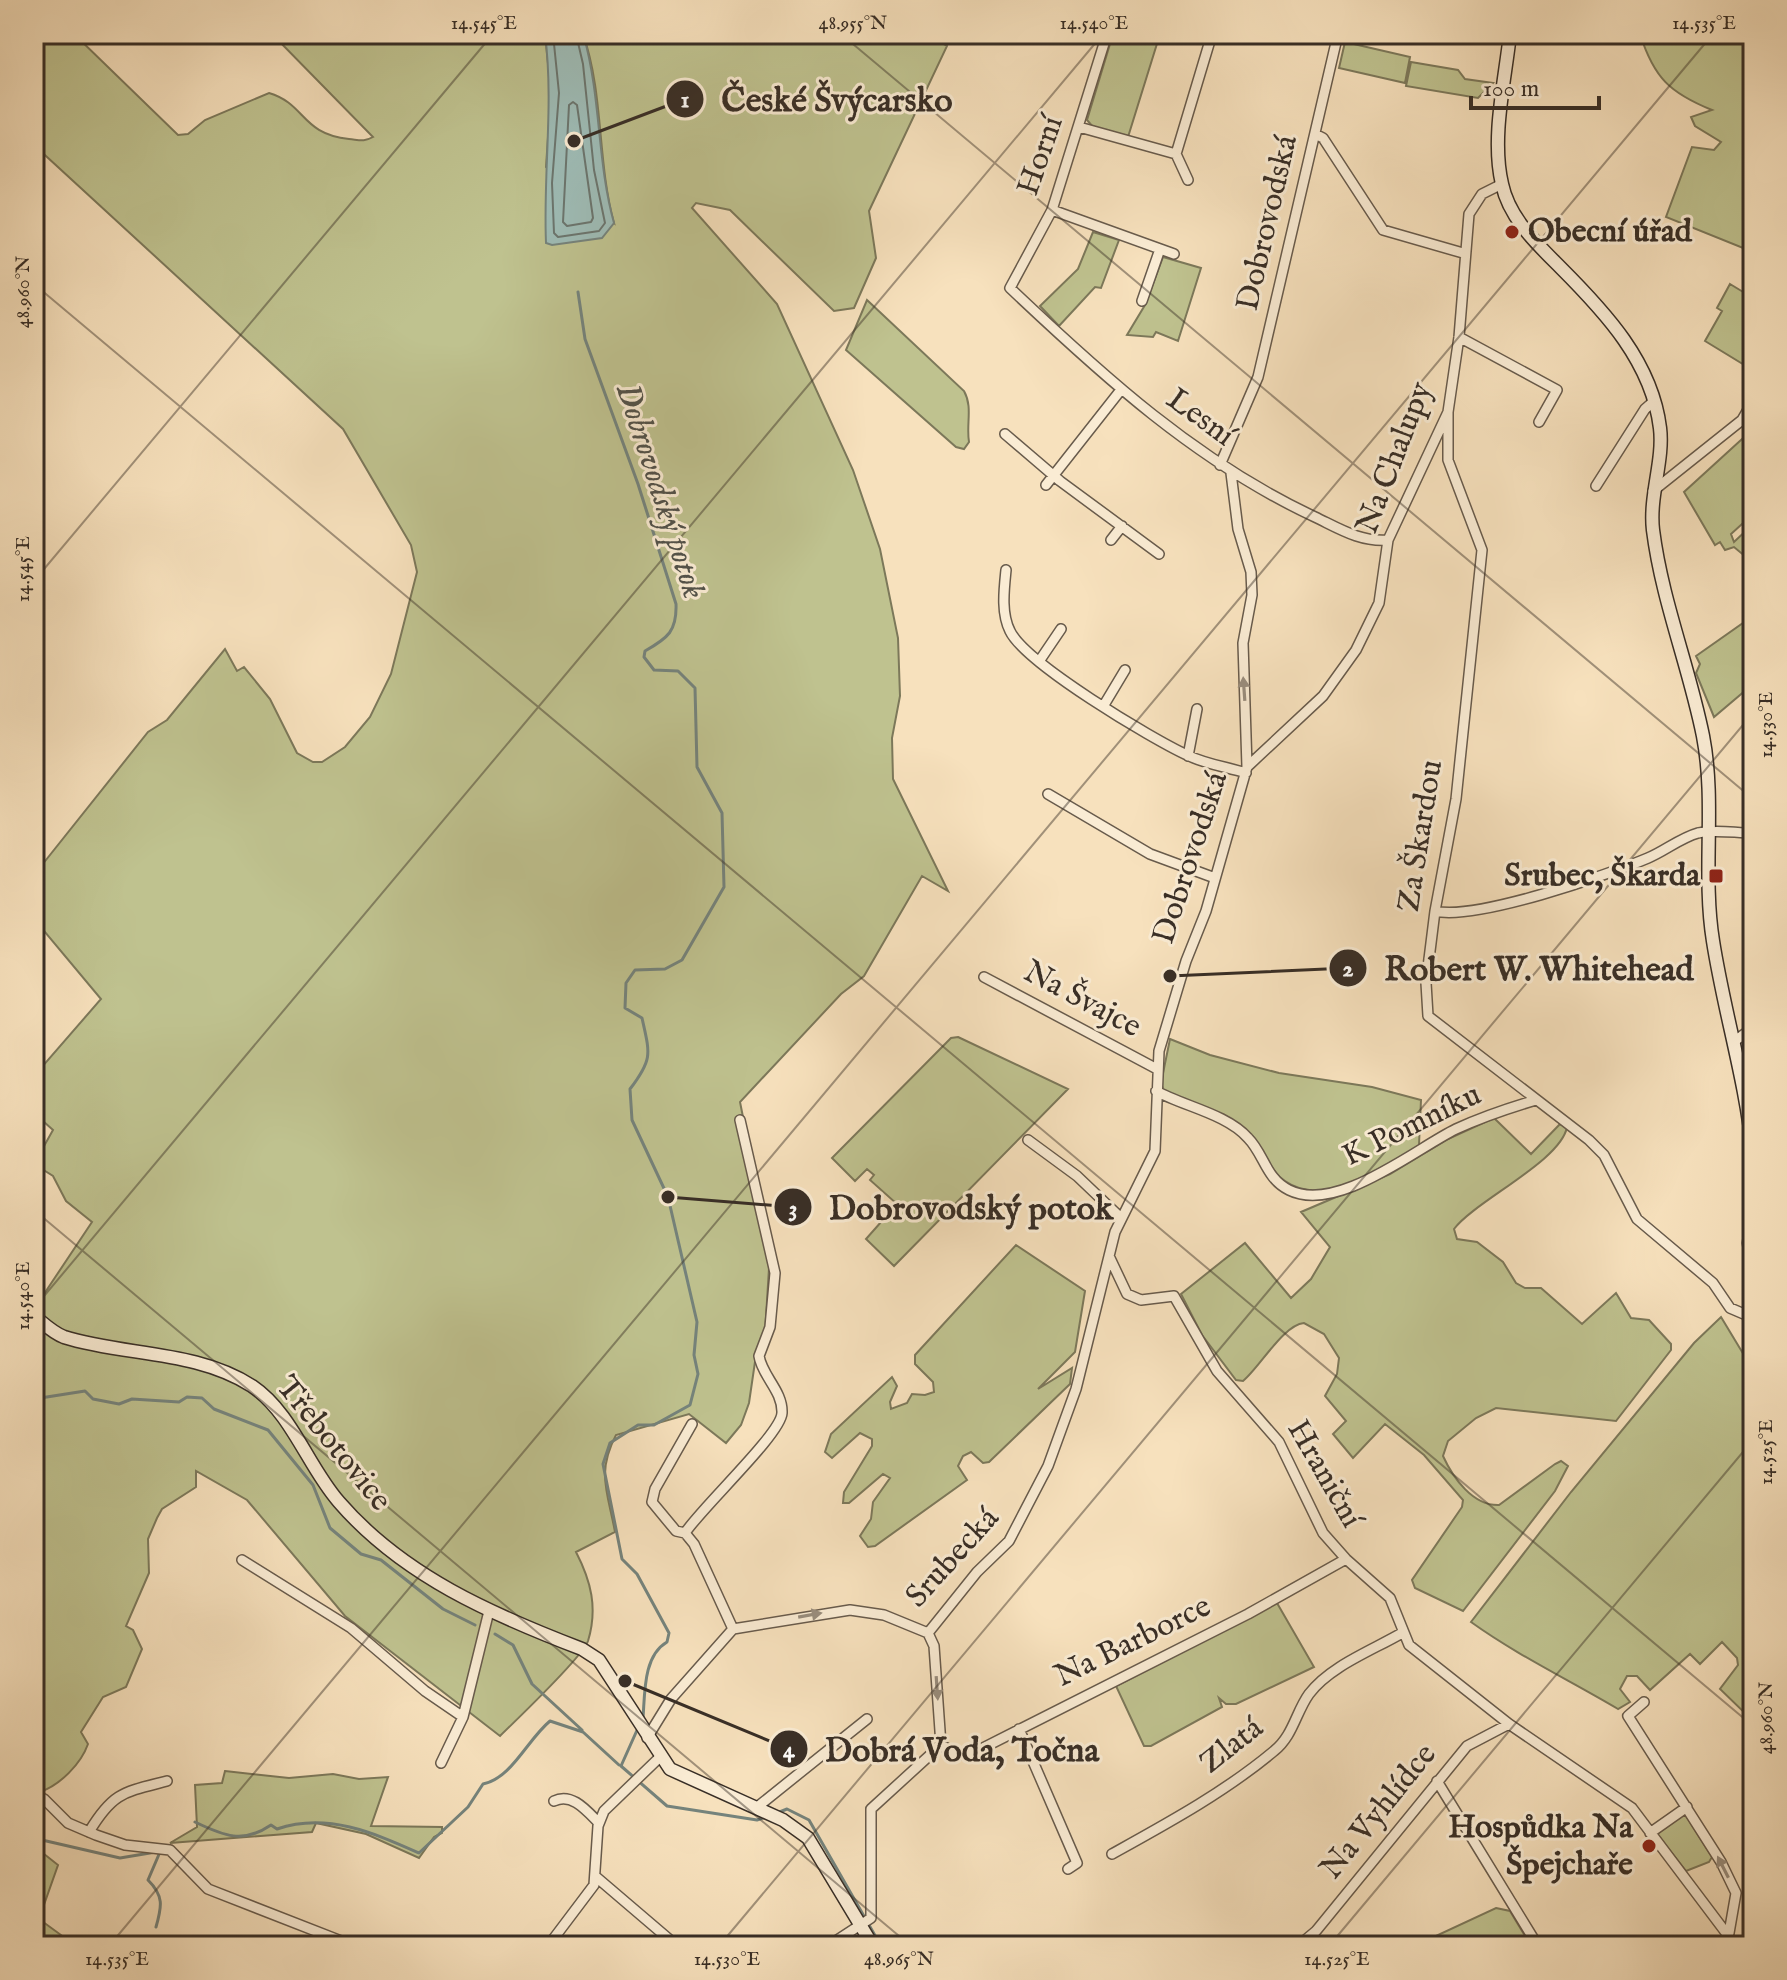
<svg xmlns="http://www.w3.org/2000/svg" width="1787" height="1980" font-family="'IM FELL English',serif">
<rect width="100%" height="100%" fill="#f7e1bd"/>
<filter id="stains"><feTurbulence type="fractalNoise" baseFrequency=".0025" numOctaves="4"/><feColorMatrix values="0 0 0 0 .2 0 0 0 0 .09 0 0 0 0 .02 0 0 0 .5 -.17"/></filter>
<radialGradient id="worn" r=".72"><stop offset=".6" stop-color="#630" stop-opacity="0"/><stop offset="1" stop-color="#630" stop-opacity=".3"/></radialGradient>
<path fill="#bfc28f" stroke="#7c785a" stroke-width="2" d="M34,34H74L178,135L188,134L205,120L269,93C306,104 301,134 349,139C360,140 364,142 373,137L272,34H545L551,93L546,167L614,223C597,161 604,94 583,34H926L947,46L869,211L876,258L854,308L834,311L730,210L696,203L692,208L777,304L853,470L880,549L898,638L900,696L892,738L893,779L948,891L922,876L864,976L841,994L740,1102L770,1252L765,1333L756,1355L749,1403L741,1425L726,1443L689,1414L616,1435C596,1473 608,1493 615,1532L576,1552C591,1581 598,1608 588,1641C582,1658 517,1719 500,1736L345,1616L247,1500L196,1471V1487L162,1509L157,1518L148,1539L149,1573L126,1626L133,1630L142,1649L126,1687L103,1697L81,1732L88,1744C81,1764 60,1785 40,1792L34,1790V1309L92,1222L66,1201L53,1176L34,1164L53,1130L34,1113V1076L101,999L34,919V875L148,732L167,720L225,649L237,671L244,667L270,699L297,753L313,762H322L345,747L370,717L391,674L417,572L411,545L343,429L34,145Z
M1113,34H1160L1128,137L1093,127L1087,120Z
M1640,34H1753V252L1666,217L1692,147L1714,150L1721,142L1695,126L1691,117L1712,110C1670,93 1654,78 1640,34Z
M1345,42L1410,57L1405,83L1339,68Z
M1411,62L1458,70L1465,79L1493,83L1478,98L1406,86Z
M1093,232L1119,240L1101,288L1095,287L1059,326L1040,306L1078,269Z
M1163,257L1201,268L1178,341L1156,332L1153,337L1127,335L1145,305Z
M1730,284L1753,298L1751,369L1705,341L1722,311L1717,308Z
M867,300L964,391C973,407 966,424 969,442L964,449L956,447L846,350Z
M1753,429V514L1731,534L1734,542L1753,524V537L1745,543L1750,549L1753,548V556L1746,557L1734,547L1725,550L1720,542L1715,545L1684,492Z
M1753,616V684L1714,717L1696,673L1700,664L1696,656Z
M958,1037L1068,1089L894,1266L866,1239L897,1204L870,1180L874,1175L867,1169L855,1181L832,1158L951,1038Z
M1170,1039L1210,1055L1279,1073L1372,1087L1421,1100L1419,1145C1389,1170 1323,1208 1285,1181C1270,1171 1267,1154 1256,1142C1241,1126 1186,1103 1164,1092L1161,1083Z
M1494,1118L1531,1154L1560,1124L1567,1127C1561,1161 1475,1201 1454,1229L1457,1239L1477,1242L1503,1262L1516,1283L1525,1288H1541L1582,1324L1616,1293L1631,1318L1649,1320L1671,1344V1350L1616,1421L1496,1408L1476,1418L1448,1441L1443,1456C1453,1478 1473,1506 1499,1505L1555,1464L1561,1461L1568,1466L1555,1491L1463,1611L1415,1588L1412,1580L1462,1507L1463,1500L1424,1455L1385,1424L1353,1458L1333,1434L1346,1421L1325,1396L1337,1374L1339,1358L1324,1334L1304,1323C1283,1325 1260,1367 1243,1381L1236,1380L1202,1335L1181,1294L1245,1243L1291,1298L1311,1279L1330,1247L1301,1212L1390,1174L1448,1139Z
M1016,1245L1085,1291L1075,1352L1038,1389L1072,1368L1070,1384L989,1462L983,1463L971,1452L963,1456L958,1466L967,1480L875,1546L868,1547L860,1536L871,1519L873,1502L890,1478L883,1474L849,1503H843L844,1492L872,1446V1439L860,1433L832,1458L825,1452L831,1434L892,1377L897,1386L890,1402L891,1409L907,1403L912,1394L925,1395L934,1392L933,1382L915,1364V1355Z
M1721,1317L1753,1370V1721L1720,1689L1738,1665L1737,1658L1722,1642L1700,1664L1690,1654L1650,1690L1637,1676H1627L1620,1689L1630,1702L1618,1709C1569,1680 1517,1655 1471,1622L1571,1492L1694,1343Z
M1277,1603L1314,1667L1236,1704H1226L1219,1698L1222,1707L1151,1746H1144L1116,1686Z
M225,1771L289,1778L333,1774L359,1779L388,1777L371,1826L442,1827V1833L434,1837L419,1858L366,1834L316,1823L312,1832L170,1843L197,1827L195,1785L222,1783Z
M1685,1814L1712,1857L1709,1862L1686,1871L1657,1834Z
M34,1846L58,1865L39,1919L76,1946H34Z
M1496,1908L1510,1911L1531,1946H1427L1425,1941Z"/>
<path fill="#9ebcb6" stroke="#75837c" stroke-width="2" d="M545,34H583L584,37C601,98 597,162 614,223L602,238L552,245L546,243C543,172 554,105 545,34Z"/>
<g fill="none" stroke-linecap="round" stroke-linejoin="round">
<path stroke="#6b756e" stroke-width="2" d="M553,34L559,93L552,183L554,233L558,237L599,231L605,223L594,170L583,64L576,34
M573,102L577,105L593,218L591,222L567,226L563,222L569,105Z"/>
<path stroke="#75837c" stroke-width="3" d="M578,292L585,339L638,484L676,604C677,631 668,638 645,651L644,657L654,670L678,671L695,688L697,767L722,813L724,887L682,960L665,969L635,970L626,983L625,1008L642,1018C650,1054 653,1059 630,1089L632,1120L668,1197L697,1322L694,1355L698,1374L690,1405L654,1425H638L610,1443L603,1464L622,1559L637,1574L669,1633L667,1642C643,1656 645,1693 643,1718
M34,1399L85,1391L93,1399L119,1404L132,1399L179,1402L187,1397L202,1398L214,1409L268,1430L313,1485L330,1528L361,1554L381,1560L443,1609L475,1625
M495,1634L513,1645L532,1684L582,1730
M638,1728L621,1766L667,1806L757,1820L766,1817
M777,1813L787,1809L809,1820L881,1946
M195,1822C224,1836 243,1844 271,1825L277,1829C327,1812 374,1833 419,1853L468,1807L483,1784C512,1778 527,1740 550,1721L583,1732L619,1765
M34,1831L42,1840L120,1858L156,1852
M156,1927C162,1906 164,1896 148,1880L160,1852"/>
<g stroke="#685b4c" stroke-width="12">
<path id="street" d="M1107,34L1052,210L1010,288C1103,376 1197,462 1315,517C1340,529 1360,542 1388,540
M1079,127L1176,154
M1315,134L1323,138L1383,230L1463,253
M1188,180L1176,154L1212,34
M1052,210L1174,254
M1142,301L1160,249
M1459,337L1557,390L1539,422
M1448,412V460L1482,550L1456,799L1435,911L1426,983L1428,1016L1589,1140L1604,1155L1637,1219L1713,1283L1730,1308L1744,1314H1753
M1005,434L1060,481L1159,554
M1220,465L1258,377L1338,34
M1046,485L1120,391
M1596,486L1645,409L1653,402
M1653,491L1742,420L1753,401
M1111,540L1122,526
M1006,570C1004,590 1001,613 1010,631C1025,663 1152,739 1187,755C1205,764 1227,767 1246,773
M1040,660L1061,629
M1749,691L1753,699
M1104,705L1125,670
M1188,756L1197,709
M1247,767L1323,696L1356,650L1379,603L1388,540L1448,412L1459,337L1469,214L1482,194L1502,184
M1048,794L1150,854L1215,878
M1435,911C1474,921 1608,875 1648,858C1665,851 1680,838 1698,833C1715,829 1735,833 1753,833
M984,977L1157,1069
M1736,1040L1753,1028
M1156,1091C1183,1106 1227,1114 1248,1138C1264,1154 1266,1179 1289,1190C1337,1214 1415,1149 1456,1129C1482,1117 1509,1108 1536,1100
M1028,1140L1077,1176L1120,1217
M1109,1256L1127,1294L1141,1300L1174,1296L1217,1371L1279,1442L1323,1533L1346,1559L1390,1598L1409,1645L1509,1724L1632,1808L1736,1946
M692,1424L655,1489L652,1502L676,1531L685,1533L694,1544L733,1629
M685,1533C702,1507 781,1434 782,1413C783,1391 762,1376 759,1356L770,1327L775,1273L740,1120
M242,1560L351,1628L425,1691L463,1717
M928,1633L977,1572L1009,1541L1048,1466L1076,1389L1115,1232L1155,1151L1159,1051L1186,961L1206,911L1247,767L1243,643L1252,595L1251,572L1238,529L1231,473
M928,1633L934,1646L941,1745L959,1755L975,1752L1248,1614L1346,1559
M1644,1702L1628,1716L1721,1862L1736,1893L1729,1933
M1019,1729L1077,1863L1068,1869
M647,1738L671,1699L733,1629L850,1610L884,1615L928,1633
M441,1763L463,1717L489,1611
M1437,1781L1538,1946
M34,1794L44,1799L68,1823L96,1835L125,1845L170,1850L208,1889L354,1946
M554,1801C572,1792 587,1811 599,1823
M756,1808L867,1719
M89,1832C113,1792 124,1792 167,1781
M1650,1833L1687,1807
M1112,1854C1168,1823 1225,1792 1274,1751C1293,1736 1296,1712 1309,1694C1330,1666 1373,1650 1402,1633
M595,1876L677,1946
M548,1946L594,1885L598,1826L604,1811L660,1757
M828,1946L871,1918V1809L941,1745
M1298,1946L1316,1931L1467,1746L1509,1724"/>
</g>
<g stroke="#382e26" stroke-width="15">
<path id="secondary" d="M1510,34C1505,81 1491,138 1502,184C1509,218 1537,244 1560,267C1605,312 1652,362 1660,428C1664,460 1649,496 1653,530C1662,601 1689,666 1703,736C1716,803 1702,873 1713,941C1724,1012 1746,1081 1753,1154
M1753,1214L1749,1243L1753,1272
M34,1316C43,1323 53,1333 64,1337C124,1356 196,1350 252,1386C292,1413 308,1467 339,1502C403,1576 493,1615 582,1649L599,1660L670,1769L783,1820L808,1838L873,1946"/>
</g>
<use href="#street" stroke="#faecd4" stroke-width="9"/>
<use href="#secondary" stroke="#faecd4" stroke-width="12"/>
</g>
<defs><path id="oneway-solid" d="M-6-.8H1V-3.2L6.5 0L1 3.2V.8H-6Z" transform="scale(2)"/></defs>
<g fill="#998d7d">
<use href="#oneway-solid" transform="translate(1244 689) rotate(-94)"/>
<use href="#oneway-solid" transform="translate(810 1615) rotate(-10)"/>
<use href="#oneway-solid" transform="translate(937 1688) rotate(86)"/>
<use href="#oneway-solid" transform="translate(1723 1867) rotate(-117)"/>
</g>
<path fill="none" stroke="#382e26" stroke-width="2" stroke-opacity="0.45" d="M841,34L1753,799M34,284L1753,1726M34,581L493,34M34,1210L911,1946M34,1308L1103,34M109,1946L1713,34M719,1946L1753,713M1329,1946L1753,1440"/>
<g fill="#8f2418" stroke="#faecd4" stroke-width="3">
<circle cx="1512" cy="232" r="8"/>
<rect x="1708" y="868" width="16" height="16" rx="4"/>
<circle cx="1649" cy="1846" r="8"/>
</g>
<g text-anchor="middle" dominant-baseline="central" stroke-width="6" stroke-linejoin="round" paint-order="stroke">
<g font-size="32" fill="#382e26" stroke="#faecd4">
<text transform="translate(1041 156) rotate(-71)">Horní</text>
<text transform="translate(1268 223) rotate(-77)">Dobrovodská</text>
<text transform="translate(1200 418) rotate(36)">Lesní</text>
<text transform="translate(1395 458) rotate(-69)">Na Chalupy</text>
<text transform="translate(1421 836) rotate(-81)">Za Škardou</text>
<text transform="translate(1191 858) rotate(-72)">Dobrovodská</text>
<text transform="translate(1082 1000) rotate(28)">Na Švajce</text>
<text transform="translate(1412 1126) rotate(-26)">K Pomníku</text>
<text transform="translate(333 1444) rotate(51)">Třebotovice</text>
<text transform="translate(1324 1474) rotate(60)">Hraniční</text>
<text transform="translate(953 1558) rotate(-48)">Srubecká</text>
<text transform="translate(1133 1642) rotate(-26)">Na Barborce</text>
<text transform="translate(1232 1746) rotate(-38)">Zlatá</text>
<text transform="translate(1379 1812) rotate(-51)">Na Vyhlídce</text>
</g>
<g font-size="32" font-weight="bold" fill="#382e26" stroke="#faecd4" text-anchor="end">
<text x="1528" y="232" text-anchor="start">Obecní úřad</text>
<text x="1700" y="876">Srubec, Škarda</text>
<text x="1633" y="1828">Hospůdka Na<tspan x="1633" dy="37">Špejchaře</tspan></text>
</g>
<g font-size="34" font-style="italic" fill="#52524a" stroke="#faecd4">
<text transform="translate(660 491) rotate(72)">Dobrovodský potok</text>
</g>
</g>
<path fill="none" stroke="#382e26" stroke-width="3" d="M574 141L685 99M1170 976L1348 968M668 1197L793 1207M625 1681L789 1749"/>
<g fill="#382e26" stroke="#faecd4" stroke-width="3">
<circle cx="574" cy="141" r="8"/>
<circle cx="1170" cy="976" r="8"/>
<circle cx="668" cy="1197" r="8"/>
<circle cx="625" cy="1681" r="8"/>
<circle cx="685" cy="99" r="20"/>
<circle cx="1348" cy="968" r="20"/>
<circle cx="793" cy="1207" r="20"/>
<circle cx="789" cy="1749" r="20"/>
</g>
<g font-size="24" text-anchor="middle" font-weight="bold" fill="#fff">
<text x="685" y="107">1</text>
<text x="1348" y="976">2</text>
<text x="793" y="1216">3</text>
<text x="789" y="1757">4</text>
</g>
<g font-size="34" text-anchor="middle" font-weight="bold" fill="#382e26" stroke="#faecd4" stroke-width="6" stroke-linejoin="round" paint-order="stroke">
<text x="837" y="111">České Švýcarsko</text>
<text x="1539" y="980">Robert W. Whitehead</text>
<text x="971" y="1219">Dobrovodský potok</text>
<text x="962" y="1761">Dobrá Voda, Točna</text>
</g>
<rect width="1787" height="1980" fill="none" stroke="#f7e1bd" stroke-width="88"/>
<path d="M1471 96v12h128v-12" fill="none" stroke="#382e26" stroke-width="4"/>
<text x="1483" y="96" font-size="24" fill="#382e26" stroke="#faecd4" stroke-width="6" paint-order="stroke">100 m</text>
<rect x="44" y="44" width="1699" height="1892" fill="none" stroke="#382e26" stroke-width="3"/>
<g font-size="20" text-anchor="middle" fill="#382e26">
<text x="484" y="29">14.545°E</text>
<text x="853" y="29">48.955°N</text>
<text x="1094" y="29">14.540°E</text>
<text x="1704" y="29">14.535°E</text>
<text transform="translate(22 292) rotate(-90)" y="7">48.960°N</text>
<text transform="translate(22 569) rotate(-90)" y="7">14.545°E</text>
<text transform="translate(1765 725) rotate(-90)" y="7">14.530°E</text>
<text transform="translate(22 1296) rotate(-90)" y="7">14.540°E</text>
<text transform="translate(1765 1452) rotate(-90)" y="7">14.525°E</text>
<text transform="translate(1765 1718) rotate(-90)" y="7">48.960°N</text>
<text x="117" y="1965">14.535°E</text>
<text x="727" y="1965">14.530°E</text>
<text x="899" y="1965">48.965°N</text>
<text x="1337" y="1965">14.525°E</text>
</g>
<rect width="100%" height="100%" filter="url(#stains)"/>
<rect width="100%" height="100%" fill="url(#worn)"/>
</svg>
